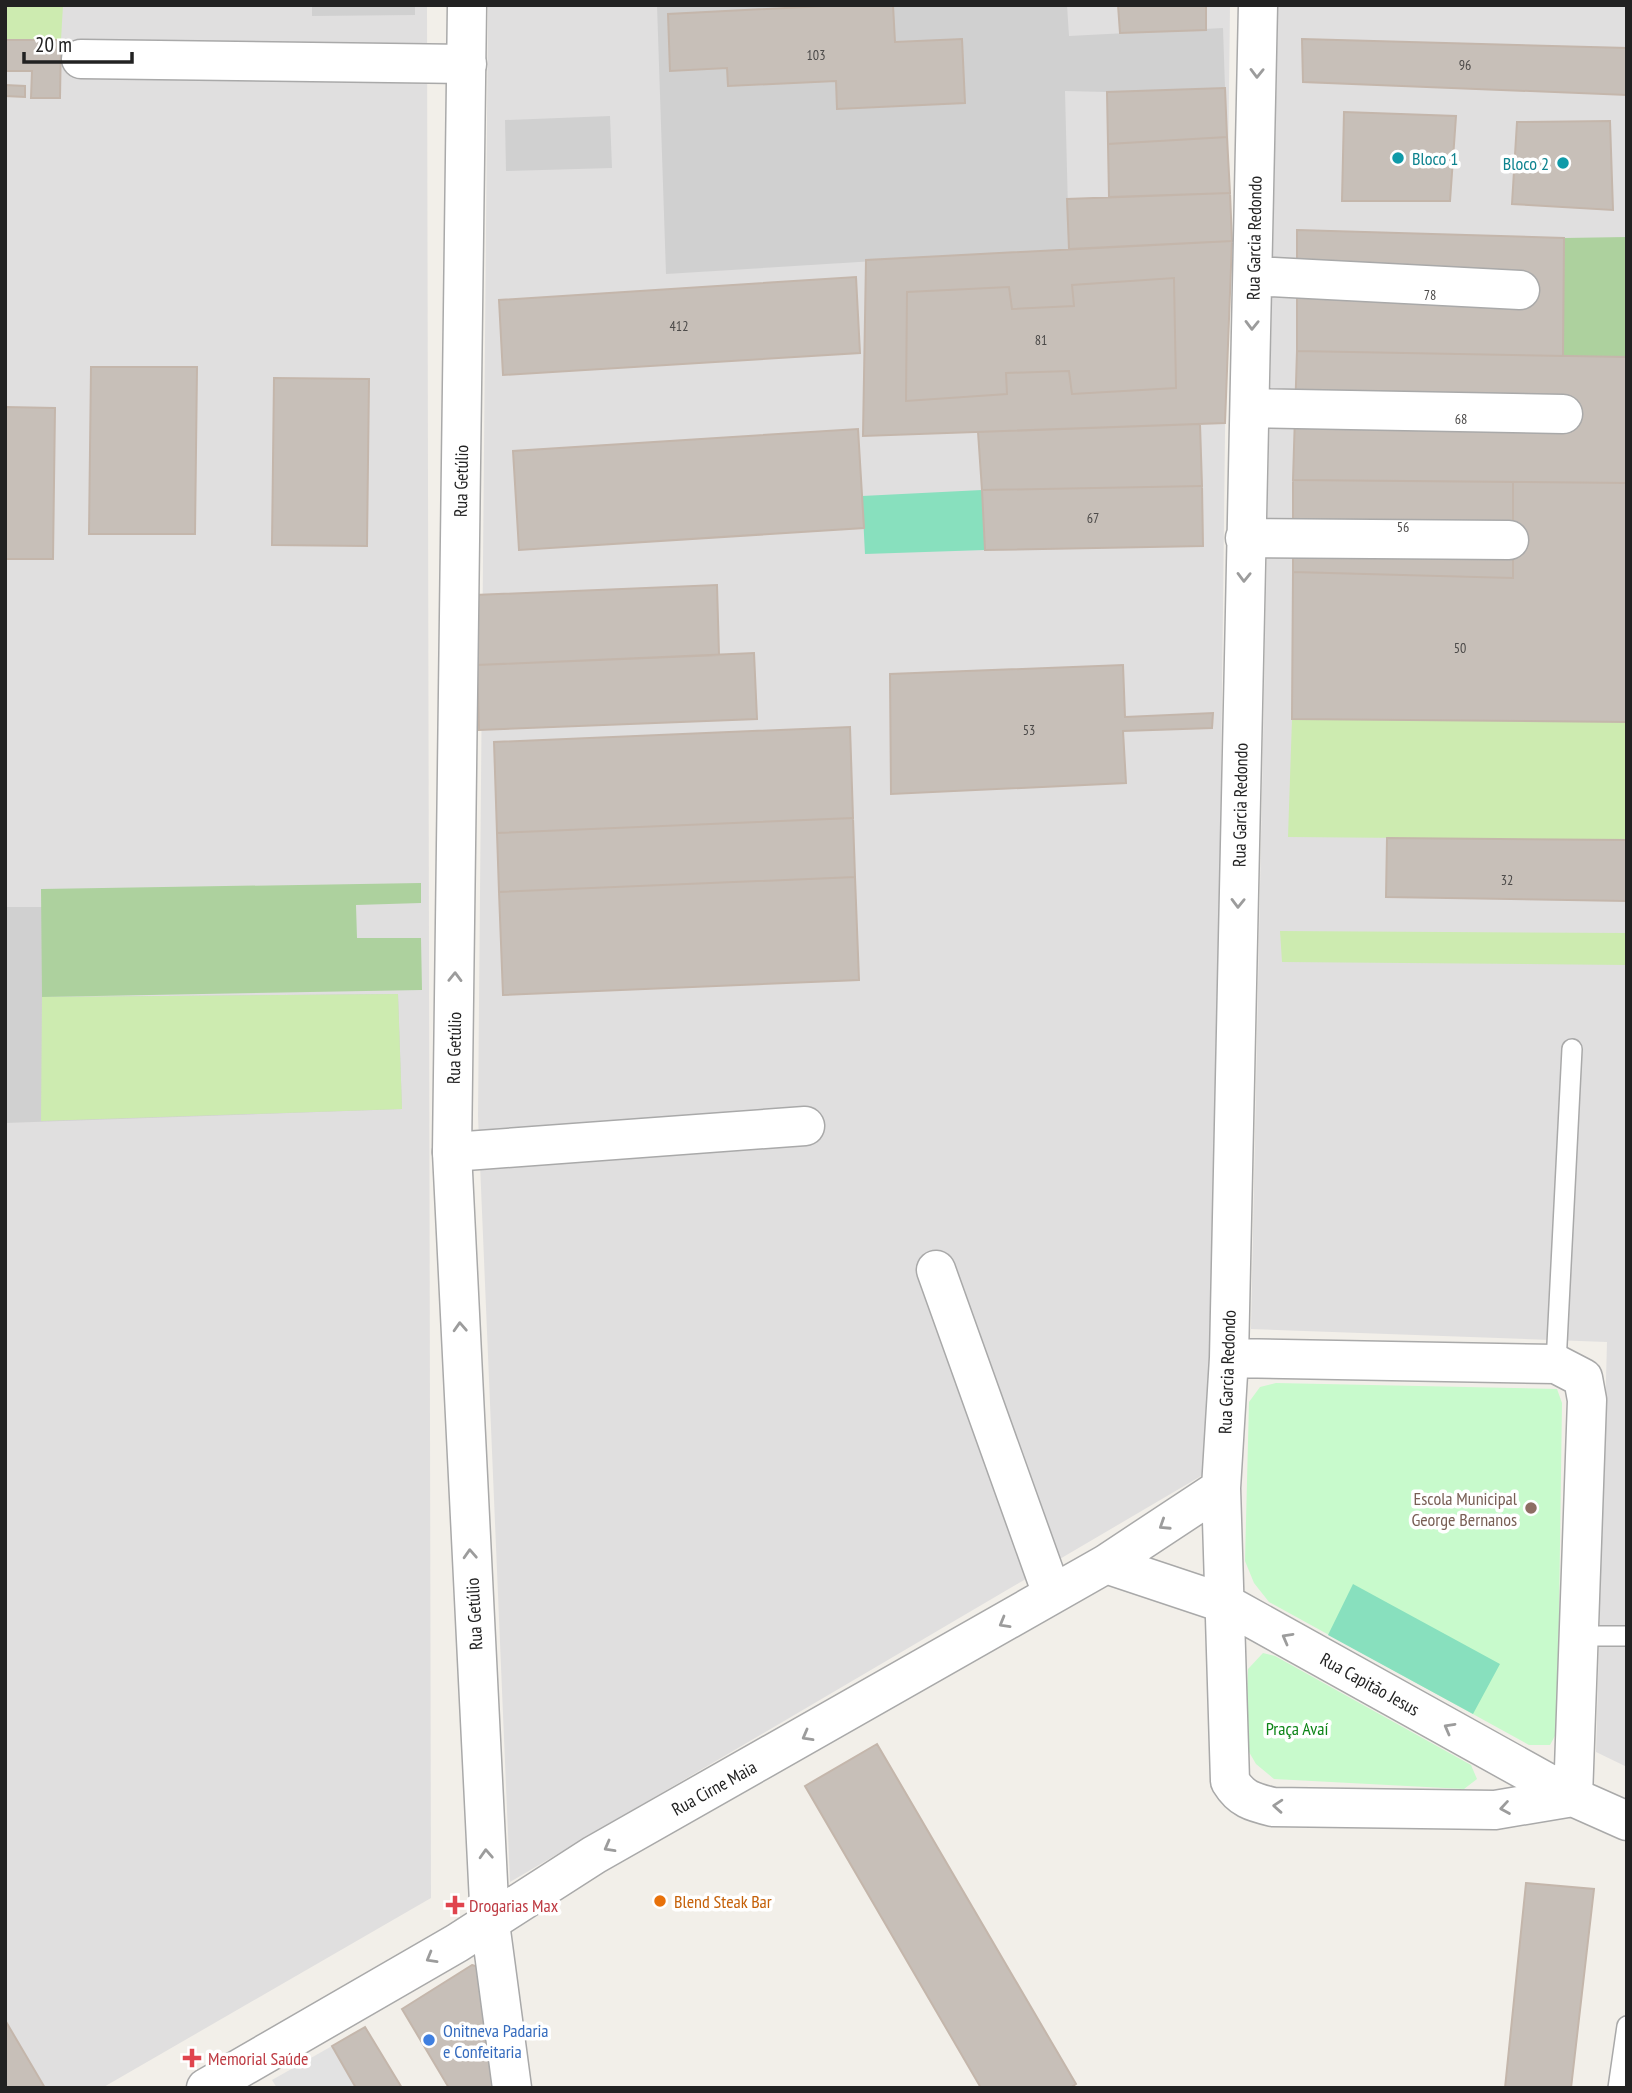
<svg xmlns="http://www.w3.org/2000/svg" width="1632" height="2093" font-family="'PT Sans Narrow',sans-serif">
<rect width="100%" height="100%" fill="#f2efe9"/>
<path fill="#e0dfdf" d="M5,5H427L431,1898L102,2088H5Z
M488,5H1230L1213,1469L510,1882L478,1116Z
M1278,5H1627V1767L1596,1752L1607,1342L1251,1329Z"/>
<path fill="#d0d0d0" d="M312,5H415V15L312,16Z
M657,5H1067L1069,36L1223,28L1225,88L1107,92L1065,91L1069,249L666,274Z
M610,116L612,168L506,171L505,120Z
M5,907H42L43,997L398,994L402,1109L5,1123Z"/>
<path fill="#cdebb0" d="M5,5H63L61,40H5Z
M1292,719L1627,722V840L1288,837Z
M1280,931L1627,933V965L1282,962Z
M398,994L402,1109L41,1121L42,997Z"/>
<path fill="#add19e" d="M1627,237V357L1558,356L1564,238Z
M421,883V903L356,905L357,938H421L422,990L42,997L41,889Z"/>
<path fill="#c8facc" d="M1276,1383L1557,1389L1562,1403L1558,1686L1557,1732L1550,1745H1529L1269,1602L1254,1583L1245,1561L1249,1402L1260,1387Z
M1263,1653L1275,1656L1471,1765L1477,1779L1464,1789L1274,1779L1256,1764L1245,1745L1248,1669Z"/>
<path fill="#88e0be" d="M982,490L985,550L865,554L862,496Z
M1353,1584L1500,1664L1473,1714L1328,1635Z"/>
<path fill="#e2e2e2" d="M332,2046L356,2088H277L272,2080Z"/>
<path fill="#c7bfb8" stroke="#c4b6ab" stroke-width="2" d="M843,5H893L895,42L962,39L965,103L837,109L836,81L728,86L727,68L670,71L668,14Z
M1118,5H1206V30L1120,33Z
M1302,39L1627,48V95L1303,82Z
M5,40H61L60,98H31L32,71H5Z
M5,85L25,86V97L5,96Z
M1225,88L1227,137L1108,144L1107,92Z
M1344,112L1456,116L1450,201H1342Z
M1610,121L1613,210L1512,204L1517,122Z
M1227,137L1230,193L1109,197L1108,144Z
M1230,193L1232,241L1069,249L1067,199Z
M1297,230L1564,238L1563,356L1297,351Z
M1232,241L1225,423L863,436L866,260Z
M856,277L860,353L503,375L499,300Z
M1174,278L1176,388L1072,394L1069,371L1006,373L1007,394L906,401L907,292L1009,287L1012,309L1074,306L1072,285Z
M1297,351L1627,357V483L1293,480Z
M91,367H197L195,534H89Z
M274,378L369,379L367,546L272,545Z
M5,407L55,408L53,559H5Z
M1200,424L1202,486L982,490L978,432Z
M858,429L864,528L519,550L513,451Z
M1293,480L1513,482V578L1293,572Z
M1513,482L1627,483V722L1292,719L1293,572L1513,578Z
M1202,486L1203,546L985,550L982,490Z
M717,585L719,655L477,665L475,595Z
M754,653L757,719L479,730L477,665Z
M1123,665L1125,717L1213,713L1212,728L1123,731L1126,783L891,794L890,674Z
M850,727L853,818L497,833L494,742Z
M853,818L855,877L499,892L497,833Z
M1387,838L1627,840V901L1386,897Z
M855,877L859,980L503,995L499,892Z
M877,1744L1076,2084L1070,2088H981L805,1786Z
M1526,1883L1594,1889L1571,2088H1505Z
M472,1965L485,1969L497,2088H449L402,2009Z
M5,2020L45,2088H5Z
M365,2027L402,2088H356L332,2046Z"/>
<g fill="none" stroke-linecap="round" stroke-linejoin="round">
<g stroke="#a9a9a9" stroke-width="22">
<path id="service" d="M1556,1364L1572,1049
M1578,1636H1627
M1618,2088L1627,2026"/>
</g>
<g stroke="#a9a9a9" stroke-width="41">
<path id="minor" d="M1258,5L1229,1358L1221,1488L1230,1781C1241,1799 1252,1802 1273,1807L1495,1810L1573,1797
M81,59L467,64
M1253,276L1520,290
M1250,408L1563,414
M1245,538L1509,540
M452,1152L805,1126
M936,1270L1052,1594
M1229,1358L1556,1364L1583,1378L1587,1400L1573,1797
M1106,1564L1226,1604L1573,1797L1627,1821
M206,2088L457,1943L594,1855L1106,1564L1221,1488"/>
</g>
<g stroke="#a9a9a9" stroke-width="41">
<path id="tertiary" d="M467,5L452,1152L490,1923L512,2088"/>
</g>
<use href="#service" stroke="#fff" stroke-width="19"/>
<use href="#minor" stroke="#fff" stroke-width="38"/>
<use href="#tertiary" stroke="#fff" stroke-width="38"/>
</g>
<defs><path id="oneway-chevron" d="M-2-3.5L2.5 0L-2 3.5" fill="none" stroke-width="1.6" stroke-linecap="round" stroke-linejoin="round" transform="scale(1.75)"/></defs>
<g stroke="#9c9c9c">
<use href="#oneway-chevron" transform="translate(1257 73) rotate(91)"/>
<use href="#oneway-chevron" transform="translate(1252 325) rotate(91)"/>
<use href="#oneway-chevron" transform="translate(1244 577) rotate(91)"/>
<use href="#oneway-chevron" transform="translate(1238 903) rotate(91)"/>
<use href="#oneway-chevron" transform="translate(455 977) rotate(-89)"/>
<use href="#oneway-chevron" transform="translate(460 1327) rotate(-93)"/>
<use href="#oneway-chevron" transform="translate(1164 1525) rotate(147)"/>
<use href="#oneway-chevron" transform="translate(470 1554) rotate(-93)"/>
<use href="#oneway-chevron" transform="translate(1004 1623) rotate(150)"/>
<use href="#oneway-chevron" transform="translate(1287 1638) rotate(-151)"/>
<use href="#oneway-chevron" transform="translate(1449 1728) rotate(-151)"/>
<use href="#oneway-chevron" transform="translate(807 1736) rotate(151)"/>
<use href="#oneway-chevron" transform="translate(1278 1806) rotate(-176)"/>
<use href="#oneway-chevron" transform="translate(1505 1808) rotate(171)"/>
<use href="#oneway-chevron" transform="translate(609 1847) rotate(151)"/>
<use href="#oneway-chevron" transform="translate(486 1854) rotate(-93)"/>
<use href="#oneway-chevron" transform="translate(431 1958) rotate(150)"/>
</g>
<g fill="#0f9aa8" stroke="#fff" stroke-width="2.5">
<circle cx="1398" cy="158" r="7"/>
<circle cx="1563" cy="163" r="7"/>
</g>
<circle fill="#8d6e63" stroke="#fff" stroke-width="2.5" cx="1531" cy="1508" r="7"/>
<circle fill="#e8710a" stroke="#fff" stroke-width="2.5" cx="660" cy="1901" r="7"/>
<g fill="#e0444e" stroke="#fff" stroke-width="2.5">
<path d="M451.5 1894.5h7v7h7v7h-7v7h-7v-7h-7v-7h7z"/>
<path d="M188.5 2047.5h7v7h7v7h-7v7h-7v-7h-7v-7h7z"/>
</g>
<circle fill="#3f7fe0" stroke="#fff" stroke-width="2.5" cx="429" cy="2040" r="7"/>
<g text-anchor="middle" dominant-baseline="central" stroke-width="7" stroke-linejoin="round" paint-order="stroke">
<g font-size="14" fill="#4b4948">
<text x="816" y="55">103</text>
<text x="1465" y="65">96</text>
<text x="1430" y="295">78</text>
<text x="679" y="326">412</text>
<text x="1041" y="340">81</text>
<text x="1461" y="419">68</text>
<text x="1093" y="518">67</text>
<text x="1403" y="527">56</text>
<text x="1460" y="648">50</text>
<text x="1029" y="730">53</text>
<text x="1507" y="880">32</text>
</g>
<g font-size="18" fill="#0d838f" stroke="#fff" text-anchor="start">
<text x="1412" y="158">Bloco 1</text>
<text x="1549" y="163" text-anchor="end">Bloco 2</text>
</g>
<g font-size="18" fill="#222" stroke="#fff">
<text transform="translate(1254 238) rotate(-89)">Rua Garcia Redondo</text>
<text transform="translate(461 481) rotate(-89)">Rua Getúlio</text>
<text transform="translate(1240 805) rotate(-89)">Rua Garcia Redondo</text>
<text transform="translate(454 1048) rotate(-89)">Rua Getúlio</text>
<text transform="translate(1227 1372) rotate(-88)">Rua Garcia Redondo</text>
<text transform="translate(474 1614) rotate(-93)">Rua Getúlio</text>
<text transform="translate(1370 1684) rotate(29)">Rua Capitão Jesus</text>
<text transform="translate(714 1788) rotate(-29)">Rua Cirne Maia</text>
</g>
<g font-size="18" fill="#785e54" stroke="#fff" text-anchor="end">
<text x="1517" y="1498">Escola Municipal<tspan x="1517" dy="21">George Bernanos</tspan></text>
</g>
<g font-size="18" fill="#0c8416" stroke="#fff">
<text x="1297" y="1728">Praça Avaí</text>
</g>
<g font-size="18" fill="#c56008" stroke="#fff" text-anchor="start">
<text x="674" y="1901">Blend Steak Bar</text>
</g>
<g font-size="18" fill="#be3a42" stroke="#fff" text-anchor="start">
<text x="469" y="1905">Drogarias Max</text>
<text x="208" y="2058">Memorial Saúde</text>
</g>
<g font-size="18" fill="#366cbe" stroke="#fff" text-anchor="start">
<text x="443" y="2030">Onitneva Padaria<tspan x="443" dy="21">e Confeitaria</tspan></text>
</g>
</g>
<rect width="1632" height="2093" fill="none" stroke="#222222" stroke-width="14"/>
<path d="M24 52v10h108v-10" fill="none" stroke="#222222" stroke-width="3.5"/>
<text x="35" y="52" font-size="21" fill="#222222" stroke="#ffffff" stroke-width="5" paint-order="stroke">20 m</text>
</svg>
